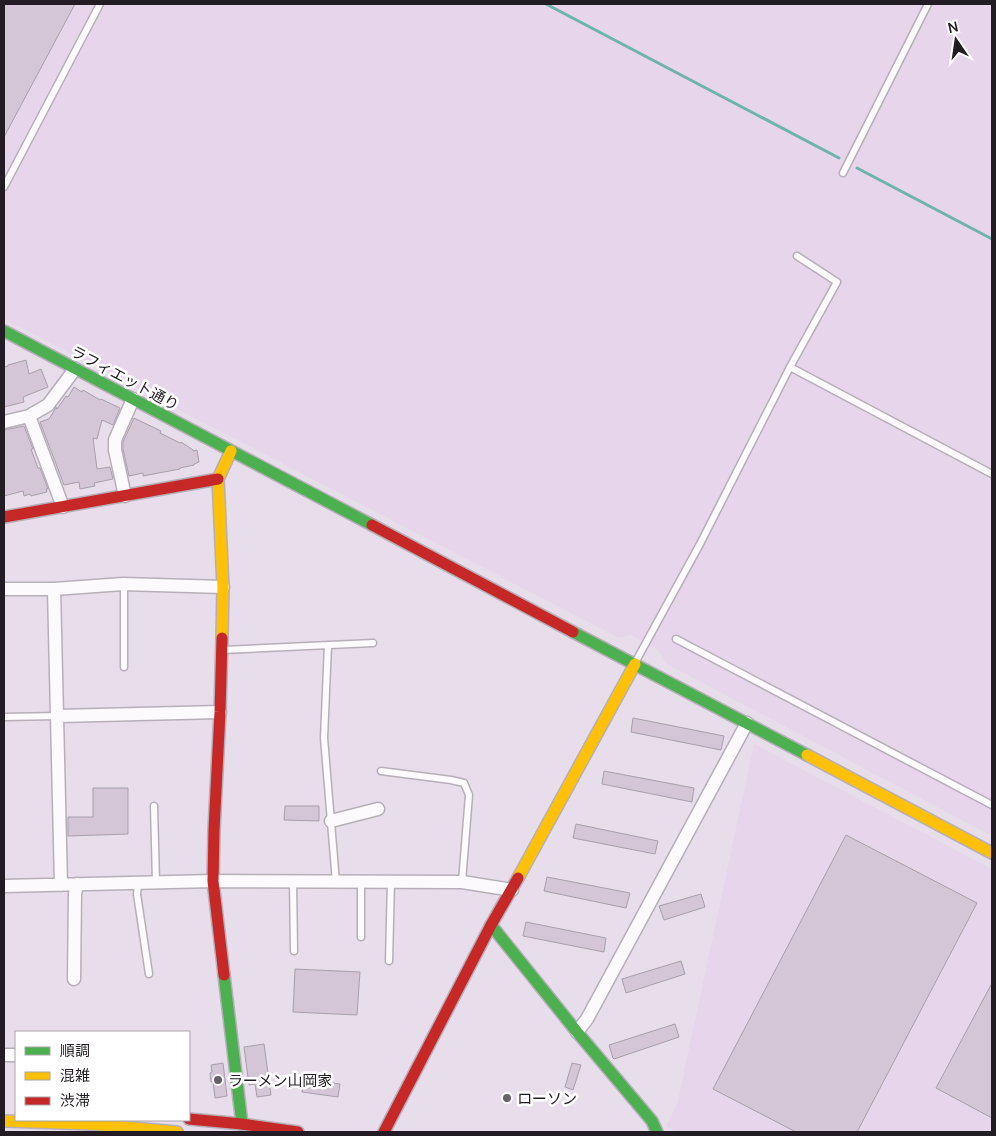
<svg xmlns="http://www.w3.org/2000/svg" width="996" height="1136" font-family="Manrope,'Noto Sans JP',sans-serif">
<rect width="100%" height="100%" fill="#e8deeb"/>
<path fill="#e6d5eb" d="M4,4H992V833L988,834L665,663L659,651L646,643L630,635L619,638L4,319Z
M754,744L992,869V1132H677L666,1126L677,1105Z"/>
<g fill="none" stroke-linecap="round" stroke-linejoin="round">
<path stroke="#6eb3ac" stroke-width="3" d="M546,4L839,158
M857,168L992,239"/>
</g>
<path fill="#d4c6d7" stroke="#a79faa" d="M4,4H75L4,137Z
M26,360L29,374L41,369L48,387L23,397L24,402L4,407V367L8,366V365Z
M74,387L82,392L83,390L100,400L101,399L120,408L113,425L102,420L97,439L93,438L97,469L110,467L113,479L94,483L95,486L80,489L79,482L64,485L40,422L49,419L54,411L56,407L57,409L66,396L68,397Z
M134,418L161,431L160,433L180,443L181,442L193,450V451L197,450L199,462L194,464V465L180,468V469L143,476V473L129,476L123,449V442Z
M24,426L33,449H31L38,468H40L48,489H46L47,492L31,496L30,494L24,496L23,491L4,496V430Z
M633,718L724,736L721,750L631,732Z
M604,771L694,788L692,802L602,784Z
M93,788H128V834L68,836V817H93Z
M285,806H319V821L284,820Z
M576,824L658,841L655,854L573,838Z
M846,835L977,903L857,1132H796L713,1089Z
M547,877L630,893L626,908L544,891Z
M701,894L705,907L664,920L659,906Z
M526,922L606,938L604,952L523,936Z
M681,961L685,974L626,993L622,979Z
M295,969L360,972L357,1015L293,1012Z
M992,983V1118L936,1088Z
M675,1024L679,1037L614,1059L613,1058L609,1045Z
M264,1044L271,1095L257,1097L255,1084L249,1085L244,1047Z
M223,1063L227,1096L215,1098L213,1082H211L210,1073L212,1072L211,1065Z
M572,1063L581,1065L573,1090L565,1087Z
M304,1079L340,1084L338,1097L302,1092Z"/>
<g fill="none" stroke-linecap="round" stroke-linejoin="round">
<g stroke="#b6afb8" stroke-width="9">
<path id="lane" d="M843,173L928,4
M4,187L100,4
M790,367L992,474
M123,584L124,591V667
M676,639L992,805
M328,645L324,738L336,882
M223,650L373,643
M636,661L700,544L790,367L837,282L797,256
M4,717L58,716
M381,771L451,780L464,783L469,795L462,882
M154,806L156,882
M293,881L294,951
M138,883L137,894L149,974
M361,937V881
M389,961L391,881"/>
</g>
<g stroke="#b6afb8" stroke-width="15">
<path id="street" d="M29,416L63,507
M4,422L29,416L48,405L75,369
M125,496L115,450V440L133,399
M4,589H54L123,584L223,587
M54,589L61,885
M58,716L220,712
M331,821L378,809
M4,886L213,881L462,882L512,890
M74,979L75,894L77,884
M577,1032L587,1019L747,723
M4,1055H16"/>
</g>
<g stroke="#b6afb8" stroke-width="14">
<path id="fast" d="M4,331L372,525
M573,632L807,755
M491,925L577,1032L652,1121L657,1132
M224,975L242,1124"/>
</g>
<g stroke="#b6afb8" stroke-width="14">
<path id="slow" d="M222,638L223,587L218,479L231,451
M807,755L992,853
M518,878L635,664
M4,1121L90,1124L177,1132"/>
</g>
<g stroke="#b6afb8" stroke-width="14">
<path id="jam" d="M4,517L218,479
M372,525L573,632
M222,638L220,712L214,830L213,881L224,975
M189,1119L242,1124L298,1132
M384,1132L491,925L518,878"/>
</g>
<use href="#lane" stroke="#fcfafc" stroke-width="6"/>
<use href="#street" stroke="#fcfafc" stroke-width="12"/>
<use href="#fast" stroke="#4caf50" stroke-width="11"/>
<use href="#slow" stroke="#ffc107" stroke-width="11"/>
<use href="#jam" stroke="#c62828" stroke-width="11"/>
</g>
<g fill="#68606a" stroke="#fff" stroke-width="2">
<circle cx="218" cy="1080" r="5"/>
<circle cx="507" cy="1098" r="5"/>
</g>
<g text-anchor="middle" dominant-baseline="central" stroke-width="5" stroke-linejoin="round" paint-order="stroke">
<g font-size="15" fill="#231c24" stroke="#fff">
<text transform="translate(125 378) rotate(28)">ラフィエット通り</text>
</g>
<g font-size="15" fill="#231c24" stroke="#fff" text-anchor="start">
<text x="228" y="1080">ラーメン山岡家</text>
<text x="517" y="1098">ローソン</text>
</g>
</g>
<rect width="996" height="1136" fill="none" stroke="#231c24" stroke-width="10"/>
<rect x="15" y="1031" width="175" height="90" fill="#ffffff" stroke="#a7a4a7"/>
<rect x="25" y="1047" width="25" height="8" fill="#4caf50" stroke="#a7a4a7"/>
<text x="60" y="1056" font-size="15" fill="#231c24">順調</text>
<rect x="25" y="1072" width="25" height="8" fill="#ffc107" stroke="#a7a4a7"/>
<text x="60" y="1081" font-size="15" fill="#231c24">混雑</text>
<rect x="25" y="1097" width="25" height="8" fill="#c62828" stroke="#a7a4a7"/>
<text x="60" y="1106" font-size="15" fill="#231c24">渋滞</text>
<g transform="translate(956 40) rotate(347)" stroke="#ffffff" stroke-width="4" paint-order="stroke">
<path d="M0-4L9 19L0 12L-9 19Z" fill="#231c24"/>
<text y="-8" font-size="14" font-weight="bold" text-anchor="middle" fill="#231c24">N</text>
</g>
</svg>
